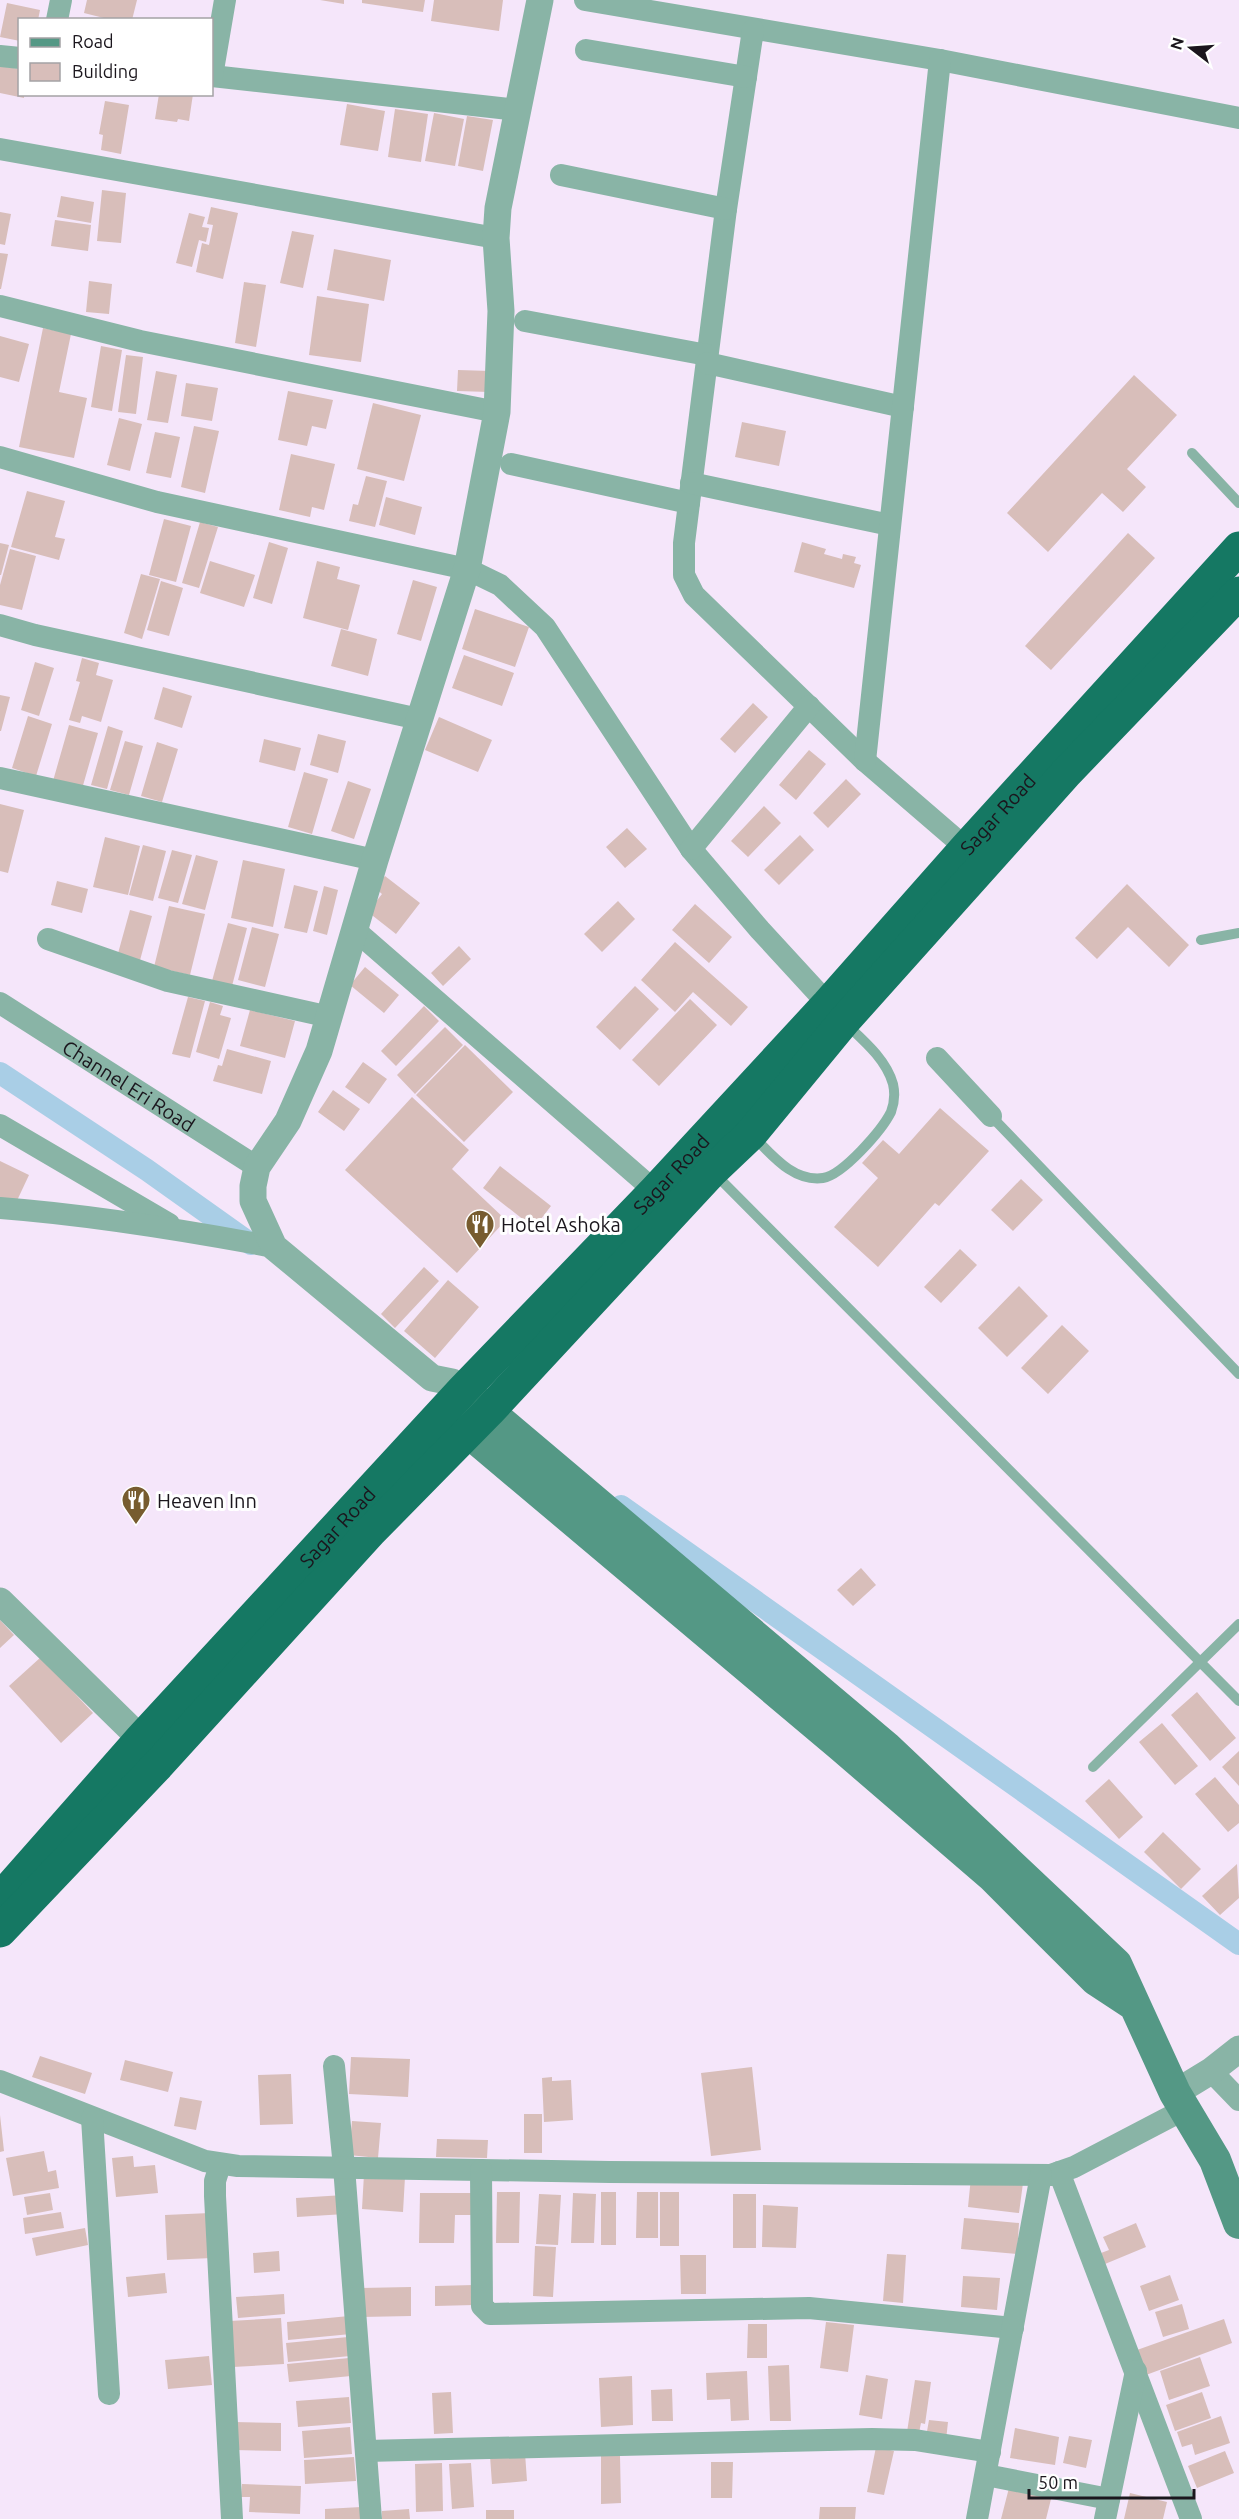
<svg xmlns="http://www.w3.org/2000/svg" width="1239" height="2519" font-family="Ubuntu,sans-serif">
<rect width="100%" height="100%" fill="#f5e6fa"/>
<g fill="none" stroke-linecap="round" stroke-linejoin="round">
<path stroke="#a9cee6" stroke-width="22" d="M0,1073L147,1170L251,1244
M621,1506L1239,1944"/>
</g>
<path fill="#d8beba" d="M87,0H137L132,20H112L84,13Z
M320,0H344V4Z
M362,0H425L423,12L362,3Z
M434,0H503L499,31L431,21Z
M7,3L40,10L38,20H20V41L0,37Z
M0,66L20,69V94H24V98L0,93Z
M159,94H193L189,121L178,119L177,122L155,119Z
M105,101L129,105L121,154L101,150L103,135L99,134Z
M347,104L385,111L378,151L340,145Z
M395,109L428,114L421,162L388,157Z
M434,113L464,119L455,166L425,161Z
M467,116L493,120L483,171L458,166Z
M102,190L126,193L121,243L97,241Z
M61,196L94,202L91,223L57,217Z
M211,207L238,213L223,279L196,272L202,243L209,245L213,225L207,224Z
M0,212L11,214L5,245L0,244Z
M189,213L205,217L202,227L209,228L206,242L199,240L192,267L176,263Z
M55,220L91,225L88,251L51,246Z
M292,231L314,235L303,288L280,283Z
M334,249L391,260L384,301L327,290Z
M0,253L8,254L1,289H0Z
M89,281L112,284L109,314L86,312Z
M244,282L266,285L256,347L235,343Z
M317,296L369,304L361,362L309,355Z
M43,328L71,334L59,392L87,398L74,458L19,447Z
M0,336L29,344L19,382L0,377Z
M101,346L122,350L112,411L91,407Z
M126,355L143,357L136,414L118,412Z
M458,370L490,371L489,392L457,391Z
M156,371L177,375L168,423L147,420Z
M1134,375L1177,415L1127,469L1146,487L1123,512L1102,493L1048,552L1007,513Z
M186,383L218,388L212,421L181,416Z
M288,391L333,400L326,429L312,426L307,446L278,440Z
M373,403L421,415L404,481L357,469Z
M119,418L142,424L130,471L107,465Z
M742,422L786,431L779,466L735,457Z
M194,426L219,431L205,493L181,487Z
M155,432L180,437L171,478L146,473Z
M291,454L335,464L324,510L312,507L310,517L279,510Z
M366,476L387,481L375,527L349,521L353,504L358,505Z
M27,491L65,501L55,537L65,539L59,560L11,547Z
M386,497L422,507L415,535L379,525Z
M164,519L191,526L176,582L149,575Z
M200,522L218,527L199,588L182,583Z
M1128,533L1155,558L1051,670L1025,646Z
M269,542L288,548L272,604L253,598Z
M802,542L826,549L824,554L842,559L843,554L856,557L854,563L861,565L854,588L794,572Z
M0,543L9,545L1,575H0Z
M10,549L36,556L22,610L0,605V585Z
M210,561L255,575L244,607L200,593Z
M317,561L340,567L337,579L360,585L348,630L303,618Z
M141,574L160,579L142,639L124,633Z
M413,580L437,587L421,641L397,634Z
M161,581L183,588L169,636L147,630Z
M475,609L529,627L515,667L462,649Z
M341,629L377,639L368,676L331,666Z
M464,655L514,673L502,706L452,688Z
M82,658L99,663L96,675L113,680L101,722L82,716L80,723L69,720L80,682L76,681Z
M35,662L54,668L39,716L21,710Z
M163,687L192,696L182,728L154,719Z
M0,695L10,697L1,731H0Z
M753,703L768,717L735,753L720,739Z
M28,716L52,724L36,776L12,768Z
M439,717L492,740L478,772L425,750Z
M69,725L98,733L82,789L53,781Z
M108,726L123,731L107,789L91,785Z
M318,734L346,741L338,773L310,765Z
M264,739L301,748L295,771L259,762Z
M125,741L143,746L129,795L110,790Z
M157,742L178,749L162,802L141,796Z
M809,750L826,764L796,800L779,785Z
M304,772L328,779L312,834L288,827Z
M846,779L861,794L828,828L813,813Z
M348,781L371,789L354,839L331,831Z
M0,804L24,810L8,873L0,871Z
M764,806L781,823L748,857L731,841Z
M627,828L647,849L625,868L606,847Z
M800,835L814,850L779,885L764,870Z
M105,837L140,846L128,895L93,887Z
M143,845L166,851L153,901L129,895Z
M172,850L192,855L178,903L158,898Z
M196,855L218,861L205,910L182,904Z
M243,860L285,869L273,927L231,918Z
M385,876L420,903L396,934L368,912L382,894L375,888Z
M57,881L88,889L82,913L51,905Z
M1127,884L1189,945L1169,967L1128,927L1097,959L1075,938Z
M294,885L318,891L307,933L284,928Z
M324,886L338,890L327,935L313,931Z
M618,901L635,919L602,952L584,934Z
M695,904L732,937L709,963L672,930Z
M169,906L205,914L190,975L154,967Z
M130,910L152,916L139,964L117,957Z
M228,923L247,928L232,986L212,981Z
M252,927L279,934L265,987L238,980Z
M675,942L748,1007L731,1026L693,992L675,1012L641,980Z
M459,946L471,959L443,986L431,973Z
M365,967L399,995L384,1013L350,985Z
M635,986L659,1009L620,1050L596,1027Z
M188,997L205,1001L190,1058L172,1054Z
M690,999L717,1025L659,1086L632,1060Z
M210,1002L223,1006L220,1015L231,1018L219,1059L196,1052Z
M424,1006L439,1021L396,1066L381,1051Z
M250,1010L295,1021L285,1058L240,1046Z
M445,1027L463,1045L415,1094L397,1075Z
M465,1045L513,1092L464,1142L416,1095Z
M227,1049L271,1061L262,1094L213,1081L218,1065L222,1066Z
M363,1062L387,1079L369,1104L345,1087Z
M333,1090L360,1109L344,1131L318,1112Z
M412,1097L469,1150L452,1169L506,1220L457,1273L345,1170Z
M940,1108L989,1151L939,1206L935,1203L878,1267L834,1227L878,1178L862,1163L883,1140L899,1154Z
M0,1161L29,1175L14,1207L0,1201Z
M500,1166L551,1206L534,1228L483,1188Z
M1021,1179L1043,1200L1013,1231L991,1210Z
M960,1249L977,1265L941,1303L924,1287Z
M424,1267L439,1281L395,1328L381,1314Z
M448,1280L479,1307L435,1358L404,1331Z
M1019,1286L1048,1316L1007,1357L978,1328Z
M1062,1325L1089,1351L1048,1394L1021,1368Z
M861,1568L876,1585L853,1606L837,1590Z
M0,1620L14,1635L0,1648Z
M41,1657L93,1713L61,1743L9,1686Z
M1197,1692L1236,1738L1210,1761L1171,1715Z
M1162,1723L1198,1766L1175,1785L1139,1742Z
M1239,1751V1786L1222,1767Z
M1215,1777L1239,1805V1823L1228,1832L1195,1794Z
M1109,1779L1143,1817L1119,1839L1085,1801Z
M1163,1832L1201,1869L1181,1889L1144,1852Z
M1237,1864L1239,1898L1220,1915L1202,1896Z
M40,2056L92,2073L85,2094L32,2077Z
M351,2057L410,2059L408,2097L349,2094Z
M125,2060L173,2072L168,2092L120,2080Z
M752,2067L761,2150L711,2156L701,2073Z
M291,2074L293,2124L260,2125L258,2075Z
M552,2077V2081L571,2080L573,2120L544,2122L542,2078Z
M180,2097L202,2101L196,2130L174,2126Z
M524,2114H542V2153H524Z
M0,2115L4,2151L0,2152Z
M352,2121L381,2123L378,2158L349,2155Z
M437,2139L488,2140L487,2158L436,2157Z
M44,2151L48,2172L56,2170L59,2188L13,2196L6,2158Z
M133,2156L134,2167L155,2165L158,2193L116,2197L112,2158Z
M364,2174L405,2177L403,2212L362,2209Z
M971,2177L1023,2183L1019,2213L968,2207Z
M497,2192H520L519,2243H496Z
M601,2192H616V2245H601Z
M637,2192H658V2238H636Z
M660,2192H679V2246H660Z
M50,2193L53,2210L27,2215L24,2197Z
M420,2193H477V2215H455L454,2243H419Z
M573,2193L596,2194L594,2243H571Z
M539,2194L561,2195L558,2245L536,2244Z
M733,2194H756V2248H733Z
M344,2195L345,2214L297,2217L296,2198Z
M763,2205L798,2207L796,2248L762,2247Z
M61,2212L64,2228L25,2234L23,2218Z
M210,2213L212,2258L167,2260L165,2215Z
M964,2218L1019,2223L1017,2254L961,2249Z
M1136,2223L1146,2247L1105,2264L1101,2253L1109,2250L1103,2237Z
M85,2228L88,2245L36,2256L32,2238Z
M535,2246L556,2247L553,2297L533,2296Z
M279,2251L280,2271L254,2273L253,2253Z
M887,2254L906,2255L903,2303L883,2301Z
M680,2255H706V2294H681Z
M165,2273L167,2293L128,2297L126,2277Z
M1170,2275L1179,2300L1149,2311L1140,2286Z
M963,2276L1000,2278L997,2310L961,2307Z
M474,2285V2305L435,2306V2286Z
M411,2287V2316L361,2317V2288Z
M284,2294L285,2314L238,2318L236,2297Z
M1182,2304L1189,2329L1163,2337L1155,2312Z
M349,2316L351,2334L288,2340L287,2322Z
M281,2318L284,2364L233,2367L230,2321Z
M1224,2319L1232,2343L1146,2375L1137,2350Z
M826,2322L854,2325L848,2372L820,2368Z
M748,2324H767V2358H747Z
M348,2337L350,2356L288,2362L286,2343Z
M209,2356L212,2385L168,2389L165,2360Z
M1200,2357L1210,2386L1169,2400L1160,2371Z
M349,2358L351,2376L289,2382L287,2364Z
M789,2365L791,2421H770L768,2366Z
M747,2371L749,2420L731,2421L730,2399L707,2400L706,2373Z
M866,2375L888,2379L882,2419L859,2415Z
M632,2376L633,2425L601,2427L599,2378Z
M915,2380L931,2382L925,2424L921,2423L919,2433L907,2432Z
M672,2389L673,2421H652L651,2390Z
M451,2392L453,2433L434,2434L432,2393Z
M1202,2392L1211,2418L1175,2431L1166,2405Z
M349,2397L351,2423L298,2427L296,2401Z
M1221,2416L1230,2443L1195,2455L1192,2444L1182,2447L1177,2432Z
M929,2420L948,2422L946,2440L926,2437Z
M234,2422L281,2423V2451L234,2450Z
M350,2427L352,2454L304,2458L302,2431Z
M1015,2428L1059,2437L1055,2465L1010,2458Z
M1069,2436L1092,2440L1086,2468L1063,2463Z
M876,2447L894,2451L884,2495L867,2492Z
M1225,2451L1234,2473L1197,2488L1188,2466Z
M525,2453L527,2481L492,2484L490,2456Z
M601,2456H620L621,2503L601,2504Z
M354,2457L356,2481L305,2484L304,2460Z
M711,2462H733L732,2498H711Z
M442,2463L443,2511L416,2512L415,2464Z
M471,2463L474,2507L452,2509L449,2464Z
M242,2484L301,2486L300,2514L249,2512L250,2497H241Z
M1010,2484L1052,2495L1046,2519H1001Z
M1130,2493L1167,2502L1163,2519H1124Z
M361,2507L362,2519H325V2509Z
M820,2507H856L855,2519H819Z
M409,2509L410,2519H382V2511Z
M486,2510H514V2519H486Z"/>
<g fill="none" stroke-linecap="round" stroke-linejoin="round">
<path stroke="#89b4a6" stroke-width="10" d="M1192,453L1239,503
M1201,940L1239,933
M991,1116L1239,1374
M754,1137C772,1155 793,1182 823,1178C843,1175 882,1130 891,1112C894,1104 895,1093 893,1084C886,1059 863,1040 845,1023
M713,1172L1239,1701
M1093,1767L1239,1624"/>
<g stroke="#89b4a6" stroke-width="22">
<path d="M585,0L940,60L1239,118"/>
<path d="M57,20L61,0"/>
<path d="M753,30L726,209L684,543V575L694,595L865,761L966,848"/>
<path d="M586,50L746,77"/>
<path d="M0,56L20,58"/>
<path d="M212,76L518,110"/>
<path d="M212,76L225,0"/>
<path d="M0,149L496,238"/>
<path d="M561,175L726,209"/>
<path d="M0,306L140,341L497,412"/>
<path d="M525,321L707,355"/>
<path d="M707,363L903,407"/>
<path d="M0,457L157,502L467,569L500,585L545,627L691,849L760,930L828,1004"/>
<path d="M511,464L689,503"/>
<path d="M691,483L890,525"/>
<path d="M0,625L35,635L419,719"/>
<path d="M865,761L940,60"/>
<path d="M0,778L375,860"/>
<path d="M691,849L809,706"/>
<path d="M356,931L655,1191"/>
<path d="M48,939L168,981L330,1017"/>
<path id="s1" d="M0,1003L257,1167"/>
<path d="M937,1058L991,1116"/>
<path d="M0,1125L169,1224"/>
<path d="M0,1208C92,1215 183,1230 274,1247"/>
<path d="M334,2066L344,2167L371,2519"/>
<path d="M1211,2071L1239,2100"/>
<path d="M0,2081L205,2161L238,2166L610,2172L1051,2175L1074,2167L1185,2109"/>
<path d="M92,2118L109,2394"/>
<path d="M220,2165L215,2181V2196L232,2519"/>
<path d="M481,2170L482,2306L490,2314L809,2308L1013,2328"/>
<path d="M1059,2172L1191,2519"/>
<path d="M366,2451L872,2439L915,2440L990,2452"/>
<path d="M986,2475L1109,2499"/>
<path d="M977,2519L1041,2175"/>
<path d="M1105,2519L1136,2371"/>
</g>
<path stroke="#89b4a6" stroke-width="27" d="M463,1390L452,1382L432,1378L274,1247L253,1201V1186L257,1167L288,1121L319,1051L375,860L467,569L497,412L501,311L496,238L498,208L540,0
M0,1601L141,1739
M1175,2093L1211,2071L1239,2049"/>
<path stroke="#549885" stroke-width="32" d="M463,1390L886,1747L1116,1964L1175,2093L1215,2160L1239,2223
M448,1415L841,1746L993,1877L1096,1980L1134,2005"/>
<g stroke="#157863" stroke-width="33">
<path id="s2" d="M0,1899L141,1739L463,1390L655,1191L828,1004L966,848L1239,548"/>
<path d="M0,1931L158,1765L371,1531L489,1411L712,1171L751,1134L844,1021L1067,772L1239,593"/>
</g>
</g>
<defs>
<g id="restaurant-pin" transform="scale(1.5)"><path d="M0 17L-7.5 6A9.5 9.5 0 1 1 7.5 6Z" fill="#775c2f" stroke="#fff"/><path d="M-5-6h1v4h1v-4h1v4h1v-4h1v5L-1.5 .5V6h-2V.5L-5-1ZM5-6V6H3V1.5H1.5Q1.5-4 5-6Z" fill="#fff"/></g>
</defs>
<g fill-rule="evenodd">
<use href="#restaurant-pin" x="480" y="1224"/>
<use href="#restaurant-pin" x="136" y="1500"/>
</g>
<g text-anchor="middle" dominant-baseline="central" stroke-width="6" stroke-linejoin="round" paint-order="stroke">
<g font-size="20" fill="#1b161d" stroke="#fff">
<text stroke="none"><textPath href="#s2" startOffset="1474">Sagar Road</textPath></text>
<text stroke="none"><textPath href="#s1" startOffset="153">Channel Eri Road</textPath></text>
<text stroke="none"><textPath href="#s2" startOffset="988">Sagar Road</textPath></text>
<text stroke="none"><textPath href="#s2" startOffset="502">Sagar Road</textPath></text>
</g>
<g font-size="20" fill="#1b161d" stroke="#fff" text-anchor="start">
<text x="501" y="1224">Hotel Ashoka</text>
<text x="157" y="1500">Heaven Inn</text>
</g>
</g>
<rect x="18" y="18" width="195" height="78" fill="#ffffff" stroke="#a4a2a5" stroke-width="1.5"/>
<rect x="30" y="38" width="30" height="9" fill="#549885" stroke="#a4a2a5" stroke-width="1.5"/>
<text x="72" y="48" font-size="18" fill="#1b161d">Road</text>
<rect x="30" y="63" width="30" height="18" fill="#d8beba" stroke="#a4a2a5" stroke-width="1.5"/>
<text x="72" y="78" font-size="18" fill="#1b161d">Building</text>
<g transform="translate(1191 48) rotate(287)" stroke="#ffffff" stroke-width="4.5" paint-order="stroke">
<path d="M0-4.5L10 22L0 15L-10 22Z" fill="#1b161d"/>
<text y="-9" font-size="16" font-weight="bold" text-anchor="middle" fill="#1b161d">N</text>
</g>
<path d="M1029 2489v9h165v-9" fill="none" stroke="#1b161d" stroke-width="3"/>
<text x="1038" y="2489" font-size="18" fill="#1b161d" stroke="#ffffff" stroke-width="4.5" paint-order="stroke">50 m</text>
</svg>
